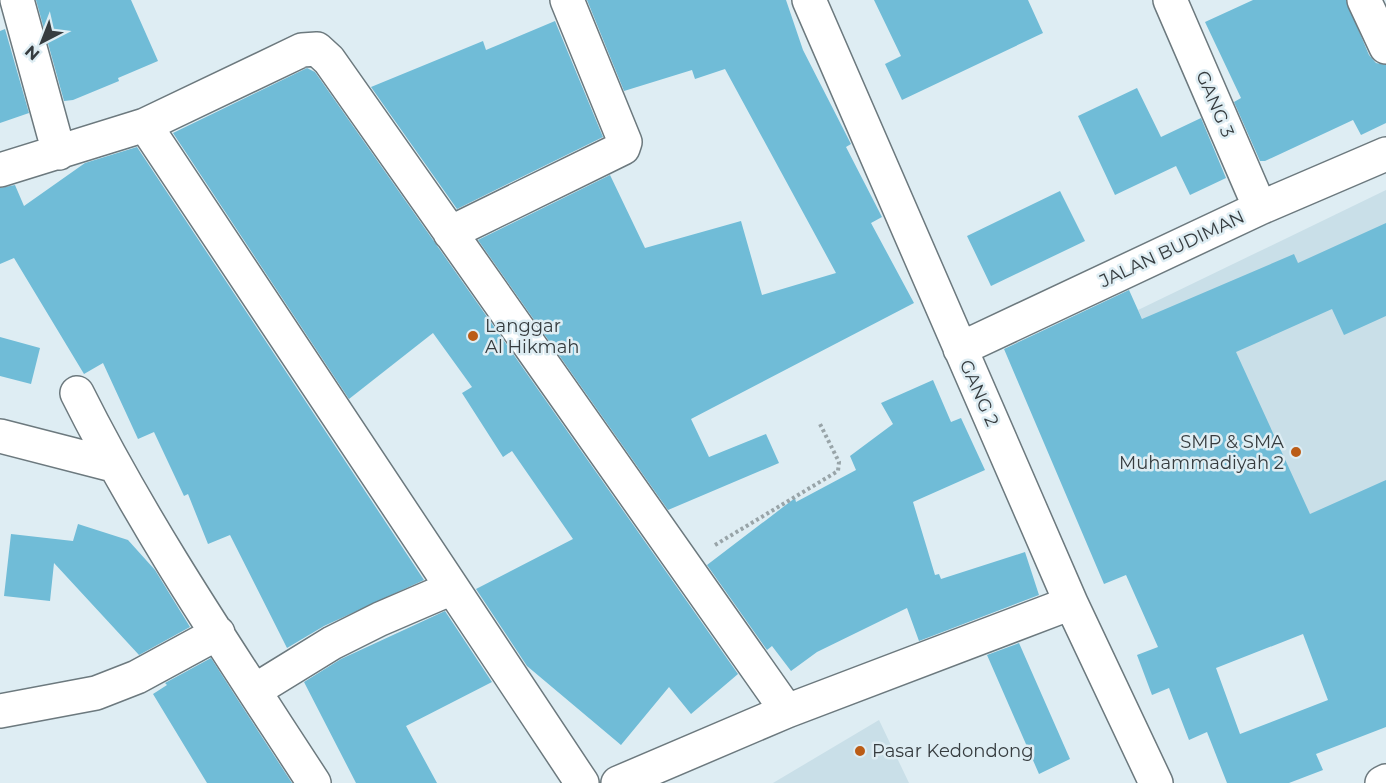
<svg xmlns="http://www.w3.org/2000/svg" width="1386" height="783" font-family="Montserrat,sans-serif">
<rect width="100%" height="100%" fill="#deedf3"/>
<path fill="#c9dfe8" d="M1386,190V593L1297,636L1138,310Z
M879,720L909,783H773Z"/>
<path fill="#70bcd7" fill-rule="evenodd" d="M36,0H131L158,61L118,78L119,81L73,100L64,101Z
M587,0H786L803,50L851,144L846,147L882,217L871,223L914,303L691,419L709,457L766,434L779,463L668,510L478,240L610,175L645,248L741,221L762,295L836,273L725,69L695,79L692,70L624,91Z
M874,0H1028L1043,33L902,100L885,64L901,56Z
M1253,0H1346L1369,55L1376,63L1386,65V123L1361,135L1353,120L1265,161H1260L1234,102L1241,98L1205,22Z
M555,21L603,137L457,209L371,87L483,41L486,50Z
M5,29L29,113L0,123V31Z
M307,68L315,72L738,674L691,714L669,687L621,745L527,666L476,589L573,539L512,451L503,457L462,393L472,387L433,333L349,399L173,133Z
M1137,88L1161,137L1201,118L1226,178L1190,195L1176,166L1115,195L1078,116Z
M137,147L424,580L324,626L287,648L230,535L208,544L188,494L184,496L154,432L138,439L103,363L84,374L14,258L0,264V188L15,185L24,206L85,163Z
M1060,191L1085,241L991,286L967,236Z
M1386,223V316L1344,335L1332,309L1236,352L1310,514L1386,480V727L1316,754L1323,770L1289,783H1227L1207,732L1189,740L1169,688L1152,695L1137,655L1158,647L1126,575L1104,584L1004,349L1129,290L1142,319L1294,254L1298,263ZM1303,634L1328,700L1240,734L1216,668Z
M0,337L40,348L31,384L0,376Z
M933,380L951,422L961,418L985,470L913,502L935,575L939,574L941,579L1025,552L1039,595L919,641L907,608L817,652L791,671L772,646L767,650L707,565L795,498L796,502L856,470L850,456L893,424L881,403Z
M78,524L128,540L155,570L190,627L139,655L54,563L50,601L4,596L11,534L73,541Z
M445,611L492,682L406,726L437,783H356L304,682L341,659Z
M1019,643L1070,759L1039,774L987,655Z
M211,658L236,697L292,783H207L153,694L167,685L165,683Z"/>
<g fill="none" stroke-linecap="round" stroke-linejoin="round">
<g stroke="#6c797e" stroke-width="36">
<path id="minor" d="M17,0L59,153
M809,0L1071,603L1156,783
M1170,0L1260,208
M1364,0L1386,47
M145,125L582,783
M0,170L145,125L302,50L317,49L329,60L787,711
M450,233L623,148L625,142L567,0
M960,349L1260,208L1386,154
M77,393C145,529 231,655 314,783
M0,436L113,465
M254,691L332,643L380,619L452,588
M0,711L96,693L137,677L218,633
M618,783L787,711L1071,603
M1382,783L1386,781"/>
</g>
<path stroke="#98a4a8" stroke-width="4" stroke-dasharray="3 3" stroke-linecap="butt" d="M715,545L838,471L839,462L819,422"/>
<use href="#minor" stroke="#fff" stroke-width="33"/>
</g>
<g fill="#bb5c16" stroke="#deedf3" stroke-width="2">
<circle cx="473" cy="336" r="6"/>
<circle cx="1296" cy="452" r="6"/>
<circle cx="860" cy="751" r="6"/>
</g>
<g text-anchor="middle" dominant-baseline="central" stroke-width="5" stroke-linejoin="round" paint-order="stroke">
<g font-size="18" fill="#363c3f" stroke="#deedf3">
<text transform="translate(1215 104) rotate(67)">GANG 3</text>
<text transform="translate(1172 249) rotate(-25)">JALAN BUDIMAN</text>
<text transform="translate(979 393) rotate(66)">GANG 2</text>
</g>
<g font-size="18" fill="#363c3f" stroke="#deedf3" text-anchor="start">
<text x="485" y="326">Langgar<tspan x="485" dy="21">Al Hikmah</tspan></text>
<text x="1284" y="442" text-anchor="end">SMP &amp; SMA<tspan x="1284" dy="21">Muhammadiyah 2</tspan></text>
<text x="872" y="751">Pasar Kedondong</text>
</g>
</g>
<g transform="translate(42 42) rotate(222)" stroke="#deedf3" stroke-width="4.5" paint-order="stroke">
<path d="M0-4.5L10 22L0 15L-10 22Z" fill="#363c3f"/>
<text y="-9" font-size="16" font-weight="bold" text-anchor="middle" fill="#363c3f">N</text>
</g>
</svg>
